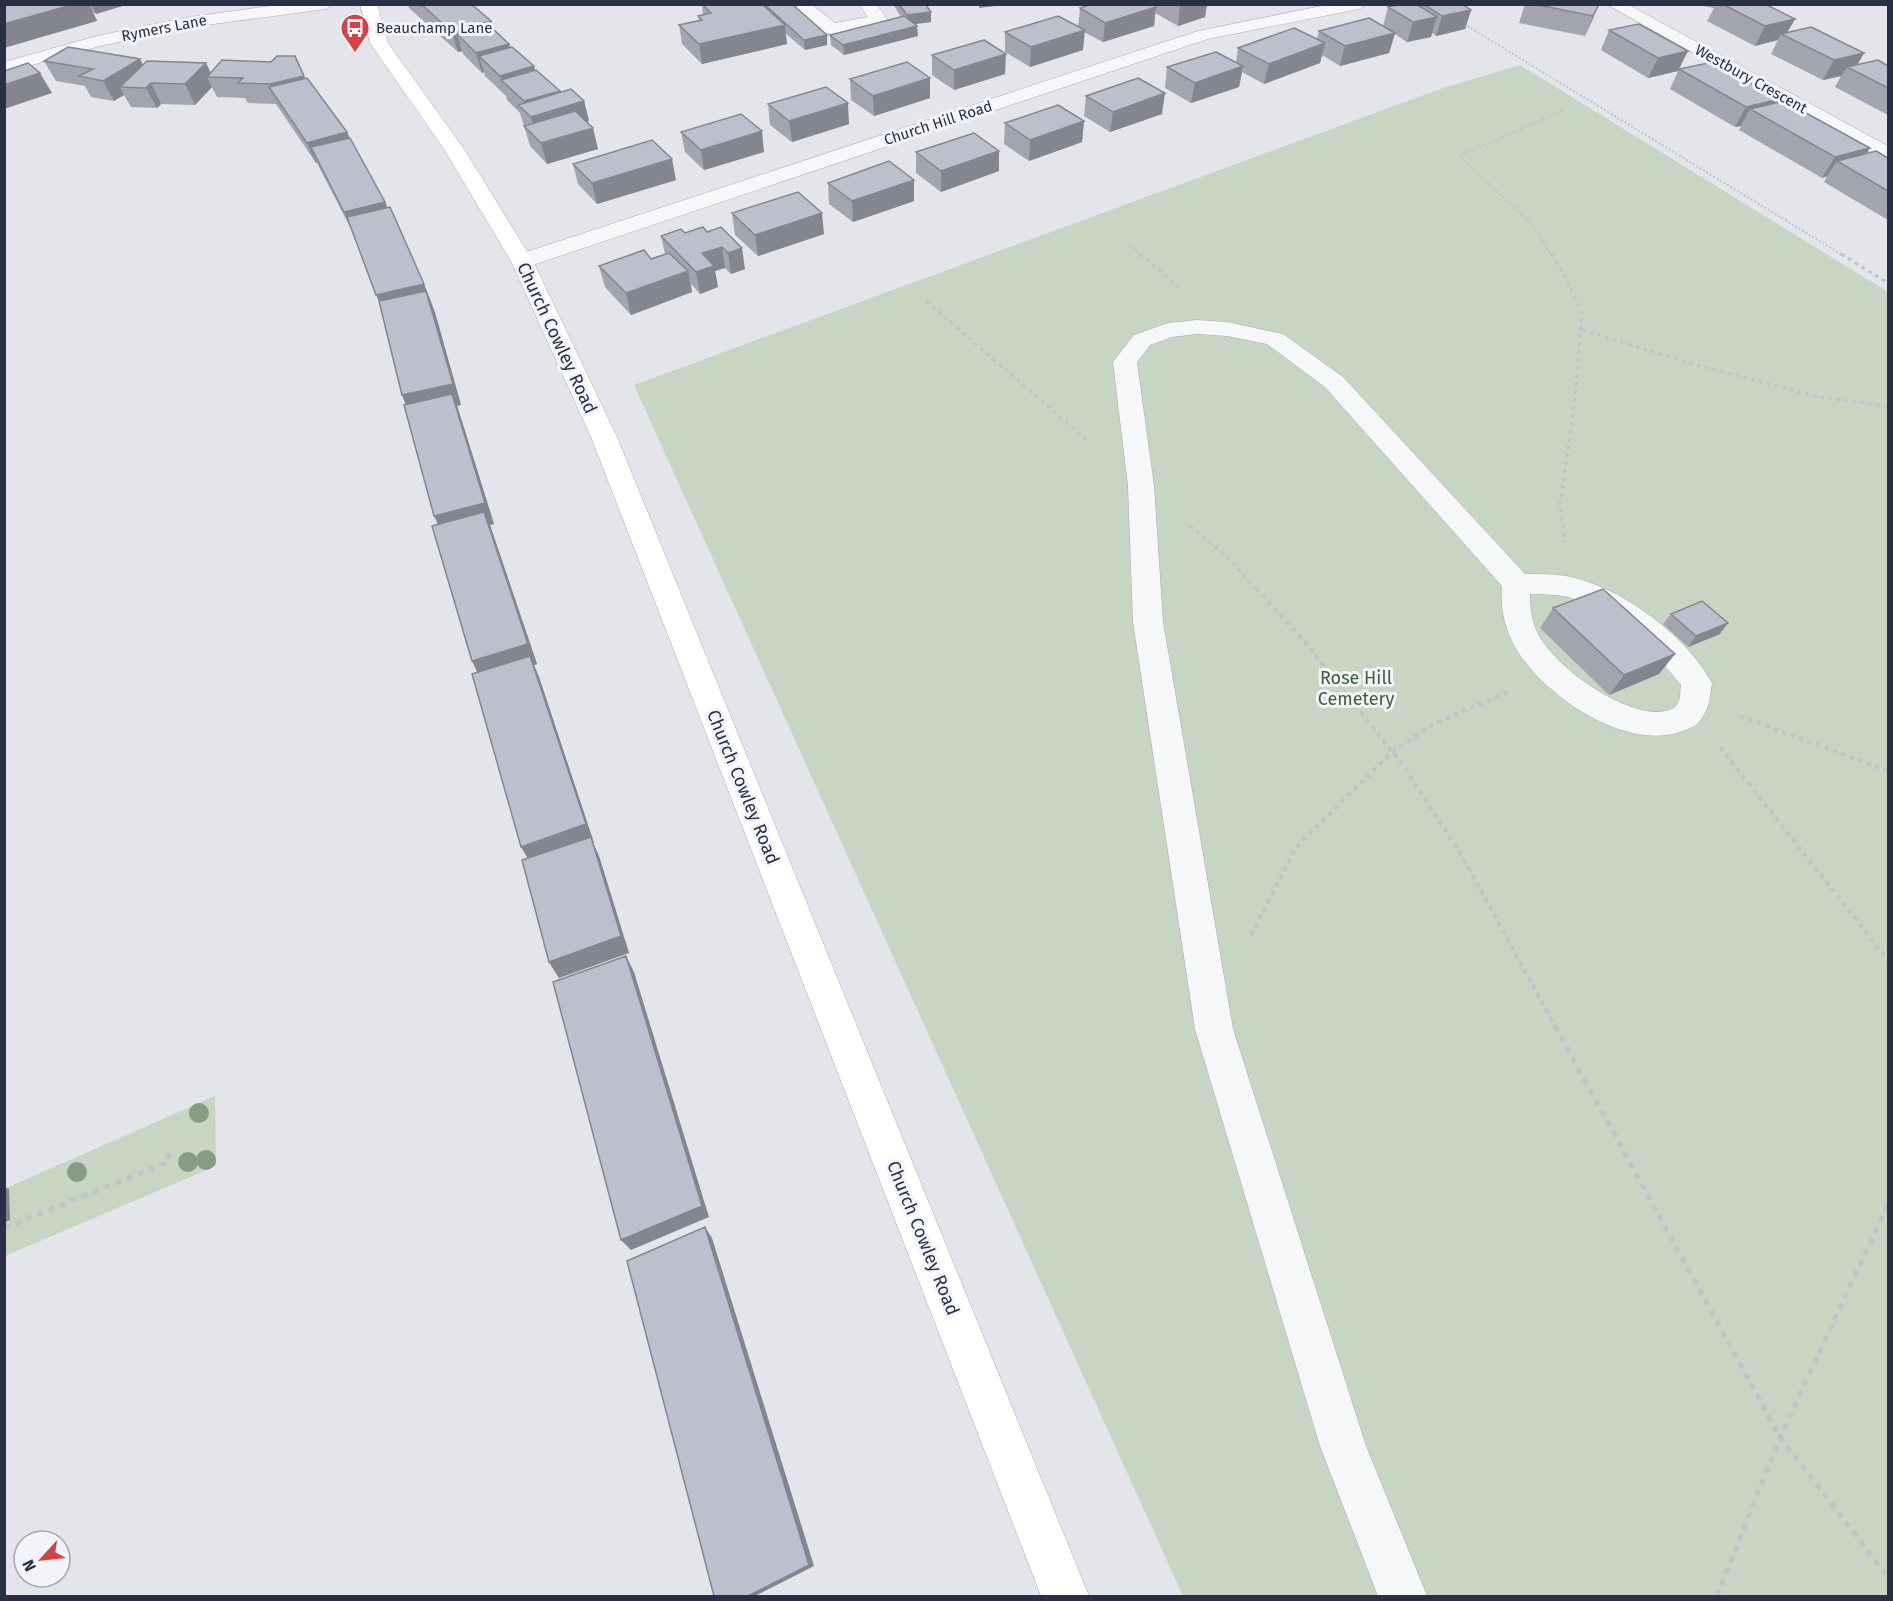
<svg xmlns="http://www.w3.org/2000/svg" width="1893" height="1601" font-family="'Fira Sans',sans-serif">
<rect width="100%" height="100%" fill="#e3e5eb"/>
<path fill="#c6d6c3" d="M1520,65L1888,292V1596H1183L634,385L1443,88Z
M215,1096L216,1166L5,1256L4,1189Z"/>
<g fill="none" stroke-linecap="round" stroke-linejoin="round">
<g stroke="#a7abb6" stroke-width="1">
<path id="lane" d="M1197,320L1227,322L1283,334L1343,377L1525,574C1538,574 1553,574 1566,576C1620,586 1686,635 1712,683C1710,695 1710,707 1702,718C1697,726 1689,729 1680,732C1625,750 1550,699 1520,655C1506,634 1500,612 1502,586L1325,387L1267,344L1227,336L1197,334L1172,337L1150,345L1137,362L1154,486L1163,622L1233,1029L1366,1446L1427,1596H1378L1320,1446L1195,1029L1133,622L1128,486L1113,362L1134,335L1168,323ZM1530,594C1543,595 1556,594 1568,597C1614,610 1653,649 1681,685C1680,690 1681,698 1678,703C1674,711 1665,711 1658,712C1620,712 1561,671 1541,639C1532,625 1530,610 1530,594Z"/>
</g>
<g stroke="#a7abb6" stroke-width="1">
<path id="street" d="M284,4H334L326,9L184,28L100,46L4,73V62L97,36L184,18Z
M792,4H811L835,23L868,17L859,4H876L888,20L885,24L832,34L826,33Z
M1331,4H1367L1359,9L1208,39L530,266L522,268L514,266L511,261L514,256L1198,31Z
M1606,4H1627L1888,146V160L1881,158Z"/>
</g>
<g stroke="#a7abb6" stroke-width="1">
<path id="secondary" d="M360,4H377L388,43L464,149L533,261L617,437L1089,1596H1041L591,437L511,261L444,149L370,43Z"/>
</g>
<path stroke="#c1c3ca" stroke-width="2" stroke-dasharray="2 2" stroke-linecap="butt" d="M1464,24L1844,256
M1127,243L1142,256
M1552,256L1530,222L1459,156L1564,110"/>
<path stroke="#c1c3ca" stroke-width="3" stroke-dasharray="4 4" stroke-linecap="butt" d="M1140,254L1179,287
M1551,254L1564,274L1582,314L1575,398L1560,506L1565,542
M1841,254L1888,283
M926,301L1088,441
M1582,330L1686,362L1819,397L1888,406
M1190,526L1225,555L1257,590"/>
<path stroke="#c1c3ca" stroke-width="4" stroke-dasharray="4.5 4.5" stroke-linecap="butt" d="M1256,588L1303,640L1403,765L1462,856L1556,1028
M1740,716L1888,771
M1720,747L1888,960
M1251,935L1297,846L1390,754L1433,724L1508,692"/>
<path stroke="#c1c3ca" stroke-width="5" stroke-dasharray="6 6" stroke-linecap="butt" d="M1555,1026L1780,1437L1888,1577
M4,1228L168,1162L169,1152
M1717,1596L1780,1437L1888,1204"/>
<use href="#lane" fill="#f6f7f9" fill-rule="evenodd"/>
<use href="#street" fill="#f6f7f9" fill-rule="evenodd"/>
<use href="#secondary" fill="#fff" fill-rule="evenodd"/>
</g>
<g fill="#869c87">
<circle cx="199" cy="1113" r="10"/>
<circle cx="206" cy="1160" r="10"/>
<circle cx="188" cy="1162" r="10"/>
<circle cx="77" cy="1172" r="10"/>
</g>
<path fill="#a2a5af" d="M4,4H129L96,14L93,12L97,21Z
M408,4H471L491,21L494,29L509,44L511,48L560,93L584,101L589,121L587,122L598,149L547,164L530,146L520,113L507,100L506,96L485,76L484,72L482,73L463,54L462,51L458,52L409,8Z
M792,4L827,45L805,50L785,33L787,44L702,64L682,44L679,25L699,20L698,16L703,15L702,5Z
M893,4H925L931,12V22L915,24L918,36L844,55L831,45L830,35L901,17Z
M1152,4H1207L1205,17L1178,26L1155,13L1154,26L1103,42L1084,32L1083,50L1030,67L1005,52V32L1078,27L1080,8Z
M1419,4H1462L1471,10L1465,29L1436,36L1432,33L1431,37L1407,42L1395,34L1389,53L1340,66L1322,55L1320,63L1264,84L1242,72L1239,87L1191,103L1165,88L1167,67L1236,62L1238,48L1317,39L1319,31L1383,26L1388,7L1419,6Z
M1525,4H1599L1585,36L1519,23Z
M1694,4H1765L1795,19L1787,33L1864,53L1857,65L1888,66V115L1835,87L1841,76L1823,80L1771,54L1778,40L1755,46L1707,21L1714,8Z
M1609,30L1680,69L1778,103L1870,148L1866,154L1888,158V220L1824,182L1827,176L1822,178L1739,130L1741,126L1735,127L1670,89L1678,71L1648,78L1601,50Z
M932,55L1005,74L954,90L932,75Z
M44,61L143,65L211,72L305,78L347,132L388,208L424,284L432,305L461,405L457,406L460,415L494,524L490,525L537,664L534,665L539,677L594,843H593L599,856L629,953L559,978L549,962L528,858L521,847L477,673L406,405L402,395L379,301L352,231L317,163H316L276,104L248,103L245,98L217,97L212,87L195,105L161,104L157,108L131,107L124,95L114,101L91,97L85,86L56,81Z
M850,79L930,98L874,116L851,100Z
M1086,96L1162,114L1110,132L1084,116Z
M768,104L849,124L792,142L770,125Z
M1084,121L1082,142L1029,161L1004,144L1005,123Z
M681,132L764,152L704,170L685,152Z
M999,151V171L941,192L916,173V152Z
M573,164L676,180L597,204L578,184Z
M828,183L914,201L853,222L829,204Z
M732,213L824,234L758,256L735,235Z
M707,232L745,269L731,274L725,268L715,271L718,287L700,294L691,284L692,292L631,315L605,287L599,266L651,259L665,254L661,236L685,233Z
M1553,608L1675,654L1659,674L1609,695L1540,628Z
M1671,614L1720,634L1688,647L1663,624Z"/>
<path fill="#84868f" d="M75,4H89L97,21L4,48V24Z
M91,4H129L96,14Z
M980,4H1011L979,8Z
M1186,4H1207L1205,17L1178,26L1180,6Z
M1599,4L1592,21L1585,36L1593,16Z
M1156,7L1154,26L1103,42L1105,23Z
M1471,10L1465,29L1436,36L1442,16Z
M931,12V22L907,25V15Z
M1437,17L1431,37L1407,42L1413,22Z
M1795,19L1785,36L1781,34L1778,40L1755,46L1765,26Z
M491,21L497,41L457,34L462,51L458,52L452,32Z
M785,25L787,44L702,64L699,44Z
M917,26L918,36L844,55L843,45Z
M1085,30L1083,50L1030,67L1031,47Z
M1395,33L1389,53L1340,66L1345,46Z
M827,35V45L805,50L804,40Z
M1325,43L1320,63L1264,84L1269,64Z
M509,44L515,64L479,56L484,72L482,73L476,53Z
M1688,51L1678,71L1648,78L1658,58Z
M1864,53L1854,71L1847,67L1841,76L1823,80L1834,60Z
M1006,54L1005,74L954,90V70Z
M140,59L150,79L120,87L124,95L114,101L103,81Z
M206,63L213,77H207L212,87L195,105L185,84Z
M534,66L539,86L501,80L506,96L500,76Z
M1243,66L1239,87L1191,103L1195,83Z
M40,73L52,93L4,109V85Z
M304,76L313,97L277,99L270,84Z
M930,78V98L874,116L873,96Z
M151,83L161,104L157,108L146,88Z
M560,91L564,107L584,101L589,121L537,137L531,117L527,113L524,101Z
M1165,93L1162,114L1110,132L1113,112Z
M1780,99L1768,119L1750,109L1741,126L1735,127L1746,107Z
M848,103L849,124L792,142L789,121Z
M1084,121L1082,142L1029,161L1030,140Z
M593,128L598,149L547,164L541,143Z
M762,131L764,152L704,170L701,150Z
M347,132L355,153L311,147L317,163H316L307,143Z
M1870,148L1856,169L1837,161L1827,176L1822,178L1835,157Z
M999,151V171L941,192V171Z
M672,159L676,180L597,204L592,183Z
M914,180V201L853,222L852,201Z
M385,202L394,223L353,233L344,212Z
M822,213L824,234L758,256L755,235Z
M722,247L725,268L715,271L718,287L700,294L696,272L702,253Z
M742,248L745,269L731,274L728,253Z
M688,271L692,292L631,315L626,293Z
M424,284L435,312L461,405L457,406L460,415L494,524L490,525L537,664L534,665L539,677L594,843H593L599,856L629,953L559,978L549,962L532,865L521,847L482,682L472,661L444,537L434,516L411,417L402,395L386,317L376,295Z
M1728,623L1720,634L1688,647L1696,636Z
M1675,654L1659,674L1609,695L1624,675Z
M626,956L634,972L709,1217L631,1250L621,1240Z
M4,1187L9,1189L10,1220L4,1223Z
M705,1227L712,1238L814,1566L755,1596H748Z"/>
<path fill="#bcc0cc" stroke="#84868f" stroke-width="1.5" d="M4,4H75L4,24Z
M421,4H471L491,21L452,32Z
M702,4H762L785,25L699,44L679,25L702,20L698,16L711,13Z
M764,4H792L827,35L804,40Z
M899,4H925L931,12L907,15Z
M1093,4H1152L1156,7L1105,23L1080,8Z
M1400,4H1416L1437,17L1413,22L1388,7Z
M1423,4H1462L1471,10L1442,16Z
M1533,4H1599L1593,16Z
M1722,4H1765L1795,19L1765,26Z
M904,16L917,26L843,45L830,35Z
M1058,16L1085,30L1031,47L1005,32Z
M1369,18L1395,33L1345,46L1319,31Z
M1639,24L1688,51L1658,58L1609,30Z
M490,26L509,44L476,53L457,34Z
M1811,27L1864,53L1834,60L1781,34Z
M1294,28L1325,43L1269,64L1238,48Z
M984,40L1006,54L954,70L932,55Z
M68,47L140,59L103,81L79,76L93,69L44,61Z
M512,47L534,66L500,76L479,56Z
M1216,52L1243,66L1195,83L1167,67Z
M277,56H295L304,76L270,84L238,83L243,78L207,77L222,60L271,62Z
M1878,60L1888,66V88L1847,67Z
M147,61L206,63L185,84L151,83L146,88L120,87Z
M907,62L930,78L873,96L850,79Z
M1713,62L1780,99L1746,107L1679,69Z
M28,63L40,73L4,85V71Z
M536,70L560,91L524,101L501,80Z
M307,78L347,132L307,143L269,87Z
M1138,78L1165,93L1113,112L1086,96Z
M826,87L848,103L789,121L768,104Z
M571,89L584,101L531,117L518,105Z
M1784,101L1870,148L1835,157L1750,109Z
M1058,105L1084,121L1030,140L1005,123Z
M575,111L593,128L541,143L524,126Z
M741,114L762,131L701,150L681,132Z
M974,133L999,151L941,171L916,152Z
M350,138L385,202L344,212L311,147Z
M652,140L672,159L592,183L573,164Z
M1876,151L1888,158V191L1837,161Z
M889,161L914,180L852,201L828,183Z
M798,192L822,213L755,235L732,213Z
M390,207L424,284L376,295L347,217Z
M703,227L707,232L721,227L742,248L728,253L722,247L702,253L714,266L696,272L661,236L681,229L685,233Z
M644,250L651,259L669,253L688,271L626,293L599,266Z
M426,291L453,384L402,395L379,301Z
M452,394L485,503L434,516L404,405Z
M484,512L528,644L472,661L432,526Z
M1603,589L1675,654L1624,675L1553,608Z
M1702,601L1728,623L1696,636L1671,614Z
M530,656L586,824L521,847L472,674Z
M591,837L621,936L549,962L522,860Z
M626,956L702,1206L621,1240L553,982Z
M705,1227L809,1565L748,1596H714L627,1261Z"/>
<defs>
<g id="bus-pin" transform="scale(1.5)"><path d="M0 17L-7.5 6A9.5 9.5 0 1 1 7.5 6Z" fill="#d54348" stroke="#f3f4f9"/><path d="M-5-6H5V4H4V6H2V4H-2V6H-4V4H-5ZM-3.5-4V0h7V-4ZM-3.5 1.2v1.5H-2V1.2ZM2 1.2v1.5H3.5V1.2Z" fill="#fff"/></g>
</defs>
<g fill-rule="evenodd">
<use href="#bus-pin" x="355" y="28"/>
</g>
<g text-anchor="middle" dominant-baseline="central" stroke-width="6" stroke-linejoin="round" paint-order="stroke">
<g font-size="15" fill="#293045" stroke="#f3f4f9">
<text transform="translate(164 28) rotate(-11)">Rymers Lane</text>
<text transform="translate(1751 79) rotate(29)">Westbury Crescent</text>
<text transform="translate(938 123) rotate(-18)">Church Hill Road</text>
</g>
<g font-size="15" fill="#293045" stroke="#f3f4f9" text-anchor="start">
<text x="376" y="28">Beauchamp Lane</text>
</g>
<g font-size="18" fill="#293045" stroke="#f3f4f9">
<text transform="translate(557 338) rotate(65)">Church Cowley Road</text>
<text transform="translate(743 787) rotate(68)">Church Cowley Road</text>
<text transform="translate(923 1238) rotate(68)">Church Cowley Road</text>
</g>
<g font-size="18" fill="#396136" stroke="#f3f4f9">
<text x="1356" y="678">Rose Hill<tspan x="1356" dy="21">Cemetery</tspan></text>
</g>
</g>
<rect width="1893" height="1601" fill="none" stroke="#293045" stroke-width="12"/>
<g transform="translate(42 1559) rotate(243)"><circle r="28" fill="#f3f4f9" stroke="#a2a6b1" stroke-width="1.5"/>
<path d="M0-4.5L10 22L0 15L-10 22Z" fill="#d54348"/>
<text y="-9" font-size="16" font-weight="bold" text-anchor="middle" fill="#293045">N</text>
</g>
</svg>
